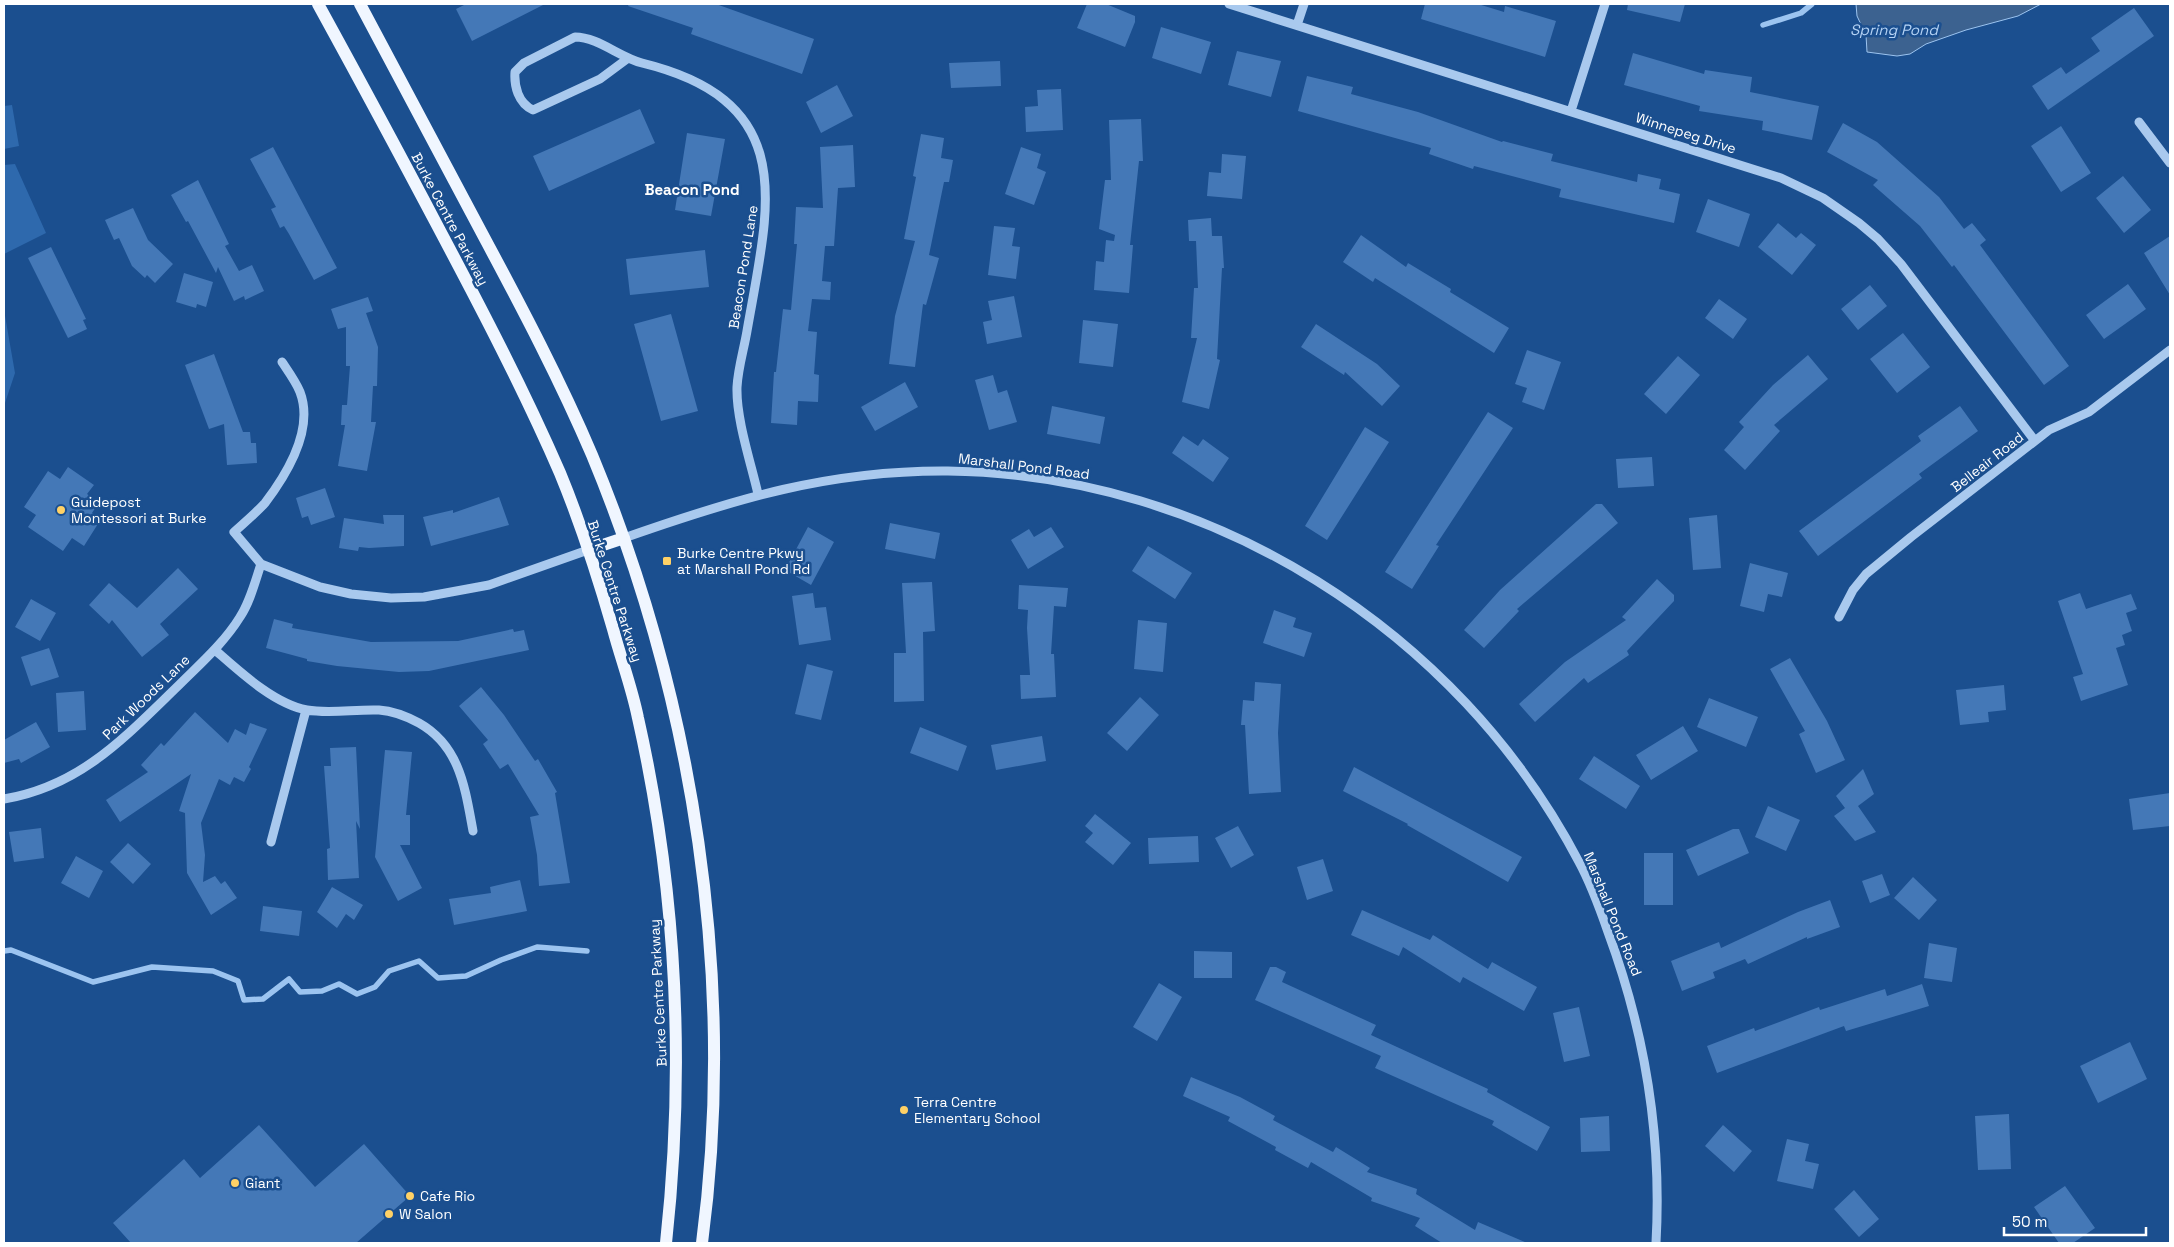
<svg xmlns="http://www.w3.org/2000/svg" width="2174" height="1247" font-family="'Space Grotesk',sans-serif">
<rect width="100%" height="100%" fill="#1b4f8f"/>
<path fill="#2e69ad" d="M12,105L19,146L4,149V106Z
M15,164L46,233L4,254V165Z
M4,310L15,373L4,406Z"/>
<path fill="#3c6290" stroke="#9cc4f0" d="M1856,4H2041L2018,16L1966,30L1926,44L1910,54L1897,56L1867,52L1866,35L1857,16Z"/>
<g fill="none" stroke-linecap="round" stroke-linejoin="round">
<path stroke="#9cc4f0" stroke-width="5.5" d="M1763,25L1801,13L1812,4
M4,951L11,950L93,982L152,967L213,971L238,981L244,1000L263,999L289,979L300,992L322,991L339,984L357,994L375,987L389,971L419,961L438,978L466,976L501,960L537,947L587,951"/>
</g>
<path fill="#4478b7" d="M466,4H545L472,41L456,9Z
M629,4H716L814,39L802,74L691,34L693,28L628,6Z
M1087,4H1106L1135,16V22L1125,47L1077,28Z
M1425,4H1478L1504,12L1505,6L1556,21L1545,57L1421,19Z
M1628,4H1685L1680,22L1627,10Z
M2134,8L2154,36L2048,110L2032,86L2061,67L2066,74L2100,51L2091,38Z
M1161,27L1211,42L1201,74L1152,58Z
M1237,51L1281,61L1271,97L1228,85Z
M1633,53L1704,74L1705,70L1752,77L1750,92L1819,106L1812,140L1762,130L1763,121L1699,111L1700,106L1624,85Z
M1000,61L1001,86L951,88L949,63Z
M1307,76L1353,87L1351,94L1418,112L1502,142L1503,141L1553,154L1551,161L1637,182L1638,174L1661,179L1659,189L1680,194L1674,223L1559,197L1561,189L1474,166L1473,169L1429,154L1431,148L1298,111Z
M837,85L853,116L821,133L806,102Z
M1061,89L1063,130L1026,132L1025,107L1038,106L1037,90Z
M640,109L655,143L549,191L533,156Z
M1141,119L1143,161H1139L1130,245H1133L1129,293L1094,290L1096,261L1104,262L1106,240L1114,241L1115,235L1099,229L1105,180H1111L1109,120Z
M1843,123L1877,142L1939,197L1964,229L1972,223L1986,240L1980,245L2069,366L2044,385L1954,265L1952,267L1920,226L1873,185L1878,180L1827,152Z
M2061,126L2091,173L2061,192L2031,146Z
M687,133L725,139L711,216L675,210Z
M921,134L944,138L941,158L953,160L949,182H944L929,255L939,258L926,305L923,304L915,367L889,364L895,316L915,241L904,239L916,177L913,176Z
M853,145L855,187L838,188L834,246H825L822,281L831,282L830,300L812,299L808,331L817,332L814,374L819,375L818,402L798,401L797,425L771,423L774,372H776L783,309L791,310L797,244H794L796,207L823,208L820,147Z
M273,147L337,268L314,280L289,234L284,226L280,228L271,209L276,207L250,159Z
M1021,147L1041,154L1037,168L1046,172L1034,205L1005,194Z
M1222,154L1246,156L1242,199L1207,196L1209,172L1221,173Z
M2123,176L2151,210L2124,233L2096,198Z
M198,180L229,244L225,246L239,271L252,265L264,291L245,300L244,296L234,301L218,267L216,273L188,221L186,222L171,195Z
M1708,199L1750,214L1739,247L1696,232Z
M133,208L148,240L173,264L155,283L147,275L145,278L132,266L119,238L114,240L105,220Z
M1211,218L1212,236H1222L1224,268H1222L1217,359L1220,360L1209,409L1182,402L1197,338H1191L1194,288H1198L1196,241H1189L1188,220Z
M1778,223L1796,238L1801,233L1816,245L1792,275L1758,247Z
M994,226L1015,228L1012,246L1020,247L1016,279L988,275Z
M1361,235L1406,267L1408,263L1451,289L1450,292L1509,328L1494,353L1375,278L1373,282L1343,262Z
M2170,236V295L2144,253Z
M51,247L86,319L83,320L87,329L68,338L28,258Z
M705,250L709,287L630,295L626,259Z
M184,273L213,282L206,307L197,304L196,308L176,302Z
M2128,284L2146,309L2104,339L2086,315Z
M1870,285L1887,306L1858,330L1841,309Z
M1014,296L1022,337L987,344L983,322L992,320L988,301Z
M368,297L373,311L366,313L378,347L377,386H373L371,422H376L367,471L338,466L345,425H341L342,405H347L350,366H346V327L338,329L331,309Z
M1719,299L1747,319L1733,339L1705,318Z
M671,314L698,411L661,421L634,324Z
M1083,320L1118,324L1113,367L1079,363Z
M1316,324L1377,364L1400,386L1382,406L1345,372L1344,375L1301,347Z
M1903,333L1930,367L1897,393L1870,359Z
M1527,350L1561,362L1544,410L1522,402L1527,388L1515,384Z
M214,354L243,432H250L251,443H256L257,463L227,465L224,424L209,429L185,365Z
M1808,355L1828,379L1774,425L1780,431L1745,470L1724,450L1744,427L1739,422L1773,385Z
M1678,356L1700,375L1666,414L1644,394Z
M993,375L998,393L1007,390L1017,422L989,430L975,380Z
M905,382L918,407L875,431L861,407Z
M1052,406L1105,417L1100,444L1047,434Z
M1960,406L1978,431L1919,474L1922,478L1818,556L1799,531L1921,441L1918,436Z
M1488,412L1513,428L1436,545L1439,546L1412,589L1385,572Z
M1365,427L1389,442L1327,540L1305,526Z
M1183,436L1198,446L1203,439L1229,458L1213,482L1172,453Z
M1652,457L1654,486L1618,488L1616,459Z
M68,467L94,485L87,494L99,502L92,513L101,519L84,546L72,538L63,551L28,527L36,515L24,507L48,471L60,479Z
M325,488L335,517L311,525L308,516L302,518L296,498Z
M499,497L509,525L431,546L423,517L453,510V513Z
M1596,504H1602L1618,523L1517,609L1519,611L1484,648L1464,630L1500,590Z
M383,515H404V546L369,548L359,547L358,551L339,548L344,518L384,524Z
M1717,515L1721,568L1693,570L1689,518Z
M890,523L940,533L935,559L885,549Z
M808,527L834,542L811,585L785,570Z
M1051,527L1064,547L1028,569L1011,540L1029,529L1034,537Z
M1148,546L1192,573L1175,599L1132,571Z
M1750,563L1788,573L1782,597L1768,594L1764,612L1740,606Z
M178,568L198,589L160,624L169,635L142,657L112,620L109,624L89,605L109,583L137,608Z
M1657,579L1674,595V601L1627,651L1629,655L1588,683L1584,678L1535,722L1519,704L1565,662L1626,620L1622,617Z
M932,582L935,631L923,632L924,701L894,702V653H906L902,583Z
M1019,585L1068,588L1066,607L1054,606L1051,654H1054L1056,697L1021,699L1020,675H1030L1027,628L1028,610L1018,609Z
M813,593L815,608L826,607L831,640L799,645L792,596Z
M2080,593L2086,609L2131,594L2137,609L2126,613L2132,631L2122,635L2125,645L2116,648L2128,685L2081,701L2073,677L2083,674L2058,601Z
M31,599L56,613L40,641L15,627Z
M1274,610L1296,618L1293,627L1312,633L1304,657L1263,643Z
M274,619L293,624L292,628L371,642L458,641L513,629L514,632L524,630L529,650L429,671L399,672L337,666L307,661V659L266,648Z
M1138,620L1167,623L1163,672L1134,669Z
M49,648L59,677L31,686L21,657Z
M1790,658L1827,721L1845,760L1816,773L1799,734L1805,731L1770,669Z
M807,664L833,671L821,720L795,714Z
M1255,682L1281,684L1278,733L1281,792L1249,794L1245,725H1241L1243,700L1254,701Z
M2004,685L2006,710L1988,712L1989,722L1960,725L1956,690Z
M481,687L504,715L535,761L538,759L557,792L555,793L570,883L539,886L537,855L530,817L539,815L508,764L500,769L483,744L488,740L459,706Z
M84,691L86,730L58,732L56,693Z
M1140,697L1159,715L1127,751L1107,733Z
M1709,698L1758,717L1746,747L1697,727Z
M195,712L228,743L235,729L246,735L250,723L267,729L249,767L251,769L244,782L234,777L230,785L219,779L201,823L205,855L203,882L215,876L221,884L225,881L237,898L211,915L187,873L185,813L179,811L191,774L120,822L106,800L148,772L141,765L161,743L164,746Z
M36,722L50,747L21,763L19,759L4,763V740Z
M1683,726L1698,751L1651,780L1636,755Z
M920,727L967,746L958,771L910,753Z
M1042,736L1046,761L996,770L991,745Z
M356,747L360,829L356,821L359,878L328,880L327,849L330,848L324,766H331L330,748Z
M385,750L412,752L406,815H410V845H400L422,888L398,901L375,857Z
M1594,756L1640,786L1626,809L1579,779Z
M1354,767L1522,857L1508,882L1407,825L1408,824L1343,791Z
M1863,769L1874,794L1858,806L1876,832L1855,841L1834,816L1845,808L1836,796Z
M2170,793V826L2133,830L2129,799Z
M1768,806L1800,820L1786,851L1755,837Z
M1095,814L1131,843L1113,865L1085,842L1093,833L1085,826Z
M1238,826L1254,855L1231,868L1215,838Z
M41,828L44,858L14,862L9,832Z
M1733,829H1739L1749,853L1698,876L1686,850Z
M1198,836L1199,862L1149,864L1148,838Z
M128,843L151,864L133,884L110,862Z
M1644,853H1673V905H1644Z
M76,856L103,871L89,898L61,883Z
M1323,859L1333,891L1307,900L1297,867Z
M1882,874L1890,895L1870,903L1862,881Z
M1913,877L1937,900L1919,920L1894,898Z
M520,880L527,911L454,925L449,899L491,893L490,887Z
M332,887L363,905L354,920L346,914L337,928L317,912Z
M1830,900L1840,927L1807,939V937L1748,964L1745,959L1713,972L1715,978L1682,991L1671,961L1719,942L1721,948L1798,912Z
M263,906L302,911L299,936L260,931Z
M1362,910L1430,940L1433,935L1488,969L1492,962L1537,987L1524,1011L1463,977L1460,983L1403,947L1399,956L1351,935Z
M1929,943L1957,948L1952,982L1924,978Z
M1194,951L1232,952V978H1194Z
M1270,967H1276L1286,972L1282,982L1376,1025L1371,1035L1488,1089L1487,1092L1550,1127L1537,1151L1492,1125L1494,1121L1375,1068L1381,1056L1255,1000Z
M1159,983L1182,997L1157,1041L1133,1027Z
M1922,984L1929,1006L1846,1031L1844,1026L1717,1073L1707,1046L1754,1028L1755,1031L1819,1007L1820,1010L1885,989L1887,996Z
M1579,1007L1590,1056L1564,1062L1553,1013Z
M2130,1042L2147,1079L2098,1103L2080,1066Z
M1191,1077L1240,1097L1275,1116L1273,1120L1333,1152L1336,1147L1370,1168L1367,1172L1417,1189L1416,1194L1475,1230L1478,1222L1527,1243H1442L1415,1226L1420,1218L1371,1201L1372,1198L1311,1162L1308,1168L1275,1150L1276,1147L1228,1121L1230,1117L1183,1096Z
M2009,1114L2011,1169L1978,1170L1975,1116Z
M1609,1116L1610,1151L1581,1152L1580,1118Z
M259,1125L315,1187L364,1144L410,1196L356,1243H131L113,1223L184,1159L200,1178Z
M1723,1125L1752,1151L1734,1172L1705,1146Z
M1787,1139L1809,1144L1805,1161L1819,1164L1813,1189L1777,1181Z
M2065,1186L2095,1228L2073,1243H2059L2034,1207Z
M1854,1190L1879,1219L1859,1237L1834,1209Z"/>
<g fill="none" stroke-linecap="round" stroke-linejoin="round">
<path stroke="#a9c9ee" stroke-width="9" d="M1229,4L1781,178L1823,198L1859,223L1878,239L1901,264L2035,441
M1297,25L1304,4
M627,59L600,79L533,110C518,103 514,86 515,72L524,63L575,37C598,37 619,57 642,63C801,102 769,205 747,331C744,349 738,368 737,387C736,419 751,463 758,494
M1571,111L1605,4
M2139,122L2170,163
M282,362C288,371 296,382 300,392C314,429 287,474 265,503C256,513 244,523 234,532L261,564L320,587L351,594L391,598L424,597L489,585L588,550
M624,538C735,499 829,470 948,471C1210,474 1458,630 1579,862C1591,884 1600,909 1608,932C1645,1032 1662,1136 1656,1243
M1839,617L1853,590L1866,574L1911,537L2049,430L2089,412L2170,350
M215,650C239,671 274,704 307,710C330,714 355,709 379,710C394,711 406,716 419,723C460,746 465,788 473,831
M4,799C81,786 125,737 179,685C200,664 224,643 240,617C250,602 255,582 261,564
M271,842L306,710"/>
<path stroke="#f0f6ff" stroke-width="12" d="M318,4C358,77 398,151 437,225C480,306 523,388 560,473C581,524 598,577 613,629C621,659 632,688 638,718C677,891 685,1068 666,1243
M360,4C401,81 442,159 484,237C522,308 560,380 592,455C694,701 737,979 702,1243
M588,550L624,538"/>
</g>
<g fill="#ffd166" stroke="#1b4f8f" stroke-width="2">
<circle cx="61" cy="510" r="5"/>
<rect x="662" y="556" width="10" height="10" rx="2.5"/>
<circle cx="904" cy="1110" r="5"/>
<circle cx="235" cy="1183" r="5"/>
<circle cx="410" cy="1196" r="5"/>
<circle cx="389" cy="1214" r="5"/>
</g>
<g text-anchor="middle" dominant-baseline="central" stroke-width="5" stroke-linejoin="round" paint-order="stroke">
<g font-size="14" fill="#fff" stroke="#1b4f8f">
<text transform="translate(1686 133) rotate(18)">Winnepeg Drive</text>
<text transform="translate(450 219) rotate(62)">Burke Centre Parkway</text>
<text transform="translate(743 267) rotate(-81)">Beacon Pond Lane</text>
<text transform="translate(1987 462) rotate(-38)">Belleair Road</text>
<text transform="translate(1024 466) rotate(7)">Marshall Pond Road</text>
<text transform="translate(615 591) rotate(72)">Burke Centre Parkway</text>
<text transform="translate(146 697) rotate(-44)">Park Woods Lane</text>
<text transform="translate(1613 914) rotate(68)">Marshall Pond Road</text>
<text transform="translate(658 993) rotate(-93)">Burke Centre Parkway</text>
</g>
<g font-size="14" fill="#fff" stroke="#1b4f8f" text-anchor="start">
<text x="71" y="502">Guidepost<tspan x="71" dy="16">Montessori at Burke</tspan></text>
<text x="677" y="553">Burke Centre Pkwy<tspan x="677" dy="16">at Marshall Pond Rd</tspan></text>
<text x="914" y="1102">Terra Centre<tspan x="914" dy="16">Elementary School</tspan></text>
<text x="245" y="1183">Giant</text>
<text x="420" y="1196">Cafe Rio</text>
<text x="399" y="1214">W Salon</text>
</g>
<g font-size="15" font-style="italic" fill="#b5d3f5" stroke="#1b4f8f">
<text x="1894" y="29">Spring Pond</text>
</g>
<g font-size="15" font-weight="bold" fill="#fff" stroke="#1b4f8f">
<text x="692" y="189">Beacon Pond</text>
</g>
</g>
<rect width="2174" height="1247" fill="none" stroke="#ffffff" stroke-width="10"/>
<path d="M2004 1227v8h142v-8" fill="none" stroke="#ffffff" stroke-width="2.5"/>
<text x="2012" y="1227" font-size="15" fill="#ffffff" stroke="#1b4f8f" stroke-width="4" paint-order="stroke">50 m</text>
</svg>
